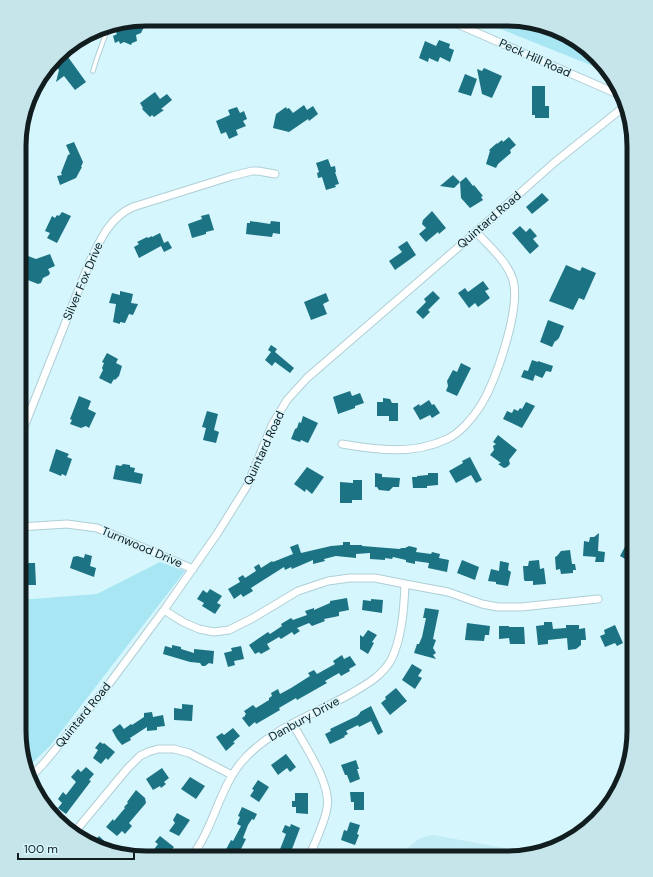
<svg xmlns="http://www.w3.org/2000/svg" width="653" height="877" font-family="'DM Sans',sans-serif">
<rect width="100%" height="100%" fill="#d6f6fd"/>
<path fill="#c2ecf5" d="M433,835L527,852L530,853L507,858H395L420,838Z"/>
<path fill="#a8e6f4" d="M478,20H524L578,41L603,70Z
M160,562L185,571L50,746L28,767L19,731V600L97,594Z"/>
<path fill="#1c7383" d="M148,19L141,33L136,35L137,41L132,43L131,45L124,42L120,44L119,41L115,43L113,36L117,34L116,32L133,25L136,21Z
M439,40L450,44L449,48L454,50L450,62L440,57L438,62L429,58L428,62L419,58L425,41L436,46Z
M68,57L86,82L75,90L64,76L56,82L59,70L56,66Z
M484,68L502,76L492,98L482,94L477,69L482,71Z
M465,74L477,79L471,96L458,92Z
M532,86H545V106H549V118H535V115H532Z
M155,92L160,99L167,94L172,100L161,109L164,110L154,117L152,115L150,117L142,109L143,108L140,103Z
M304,105L307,110L313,106L318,114L309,121L308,119L289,132L273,128L276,114L286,107L287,109L289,108L293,113Z
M237,107L240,113L244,111L247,119L243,121L246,126L236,130L238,135L229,139L226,132L221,134L216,121L230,115L228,110Z
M509,137L516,145L510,150L511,153L498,164L496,168L486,164L490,151L489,150L497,143V144L502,140L503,142Z
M74,142L83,162L81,167H82L76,178L60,185L57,176L62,175L61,173L68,155L70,154L66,145Z
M328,159L331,167L335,166L336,172H335L339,184L335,185L336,187L326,190L322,177L318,178L317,173L319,172L316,163Z
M453,175L460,182L454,188L440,186Z
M466,177L473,186L474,185L483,196L481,197L483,200L470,208L461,198L460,182Z
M542,193L549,200L532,214L526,207Z
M432,211L446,228L439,234L438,232L426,242L419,234L426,228L422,224L423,220Z
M62,212L71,216L57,243L47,238L50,233L45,231L52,216L55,218L57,215L59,216Z
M209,214L214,230L206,232V234L192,238L188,224L202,219L201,216Z
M250,221L270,224L271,221L280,222V234L273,233L272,237L246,234L247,223H250Z
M520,226L526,232L530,228L537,236L533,239L539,246L530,254L512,233Z
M160,233L164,243L168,241L172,248L164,252L161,246L139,258L134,247L139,244L137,242L147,237L148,238L152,236V237Z
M407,241L416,255L395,270L389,261L402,252L398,247Z
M50,254L55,266L48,269L50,273L49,275L43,278L41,283L38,284L20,277V272L23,265L20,263V255L26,258L28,256L36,259Z
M566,265L580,271L582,267L596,273L584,300L579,298L573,310L549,301Z
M483,281L489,289L485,291L490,298L478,307L475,303L469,308L458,293L465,288L468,292Z
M120,291L133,294L131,303L138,304L133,315L129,314L125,323L120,322V324L113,322L116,304L109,303L112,293L120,295Z
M433,291L440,298L428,310L430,312L423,319L416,312L426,302L424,299Z
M326,293L329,301L323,304L327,314L311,320L304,302Z
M548,320L564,326L559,338L556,341H555L552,347L540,342Z
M271,345L277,349L275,352L294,368L290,373L275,362L272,366L265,360L271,352L268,350Z
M107,353L118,359L116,363L122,366L119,376L115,380L114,379L111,384L99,378L103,370L102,368L104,363L102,362Z
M532,360L538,362V361L553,366L551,372L546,371L543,377L542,378L535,375L533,381L521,377L524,370L528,371Z
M461,363L471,368L457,396L446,391L448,386L447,381L453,370L457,372Z
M350,391L352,396L360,393L364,403L355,406V408L338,414L333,397Z
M79,396L91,401L88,409L96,413L89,428L86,426L81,428L70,424L72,420L70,419Z
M383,398L390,399L392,403H398V421H389V416H377V402H383Z
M429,400L432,405L434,404L440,413L432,418L430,415L420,420L413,408L419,404L420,406Z
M526,402L535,406L522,428L503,419L507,411L512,413L514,409L518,411L520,408L522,409Z
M207,411L218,414L214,430L219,432L216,443L203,440L206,428L202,427Z
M303,416L318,423L308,443L301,440L300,442L291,439L295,429L297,428L299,422L301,423Z
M498,435L517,450L509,460L510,464L507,467L504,468L498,464L501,463L490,455L494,450L493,446L496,444L493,442Z
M56,449L69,454L67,457L72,459L66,476L62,474L61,476L49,471Z
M470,457L482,480L476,483L471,475L456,483L449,471L463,463L462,461Z
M123,464L130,465V467L135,468L134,472L143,474L141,484L113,479L116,465L121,466Z
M307,467L324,477L312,494L306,489L305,492L294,484Z
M375,473L382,474V477L400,478L399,487H393L389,491L379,490L377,487H375Z
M428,473H438V485L427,486V488H413L412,477H417V476L428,475Z
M353,480H362V500H352V503H340V482L353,483Z
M599,533L598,551L605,552L604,562H595L596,557L583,556L584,541L589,542L590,537H594Z
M628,541L634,545V564L620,556Z
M343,542H350V545H362V546L400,549L401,548H405L409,546L417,548L416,552L431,554L432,552L440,554L439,558L449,560L447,572L428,568L429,563L415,561V564L406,562V560L393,557L392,559L385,558V560L370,559V553L356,554V558L336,556L324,559L325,561L313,564V560L292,569L291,567L285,570L284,567L251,588L253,591L243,597L241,594L234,599L228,589L240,582L238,578L243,575L245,578L256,571L254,567L259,564L261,568L272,561L273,562L293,554L290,547L298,544L301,553L331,546L343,545Z
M570,550L572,564H575L576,570H573V573L561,574L560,569L556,570L555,557L557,556L561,551Z
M85,554L92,556L90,566L96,568L94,577L70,568L73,557L77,556L84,558Z
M462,560L479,567L475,580L457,573Z
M539,560L540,569L544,568L546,584L533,585V581H525L524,580L523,566H528L529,561Z
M500,561L509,563L508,570L511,572L508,586L496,584V582L488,581L491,569L499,571Z
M25,563H35L36,585H28V589H19V568H25Z
M210,589L222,596L217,603L221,605L215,614L202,606L204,603L197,599L203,590L207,593Z
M347,598L349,610L339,612V616L324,619L325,621L312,626L309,623L297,628L300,631L294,635L292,632L281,639L279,637L267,644L270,649L261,654L259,652L255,654L249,645L268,632L270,634L282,626L281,624L291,618L293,620L307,615L305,611L314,608V610L330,603V601Z
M371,599L383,600L382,613L362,610L363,600L371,601Z
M425,608L439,610L433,639L436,640L433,648L436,653L433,655L436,659L414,653L417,644H419L422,637L426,618H423Z
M544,622H552L553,629L566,628V625H579V629L585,628L586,640H581V645L576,649L568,650L567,638L548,640V644L538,645L536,626L544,625Z
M467,623L490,626L489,635H485L484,641L465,640Z
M615,625L623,643L617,646L615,643L605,647L600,636L605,634L604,630Z
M499,626H509V627H524L525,644H510L509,638L499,639Z
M368,630L377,635L372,642L374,643L368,654L360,649V635L363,637Z
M172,645L181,647V649L194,653V649L214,651L213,664L209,663L205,666H202L200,663L190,662L163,654L165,646L172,648Z
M241,646L244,659L234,661L235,665L228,667L224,653L232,651L231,648Z
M342,655L344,659L350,656L356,665L349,669L350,671L341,676L339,673L325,681L327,683L297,700L296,698L279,708L280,710L256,724L255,722L249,727L242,718L245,716V715L246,714L244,711L253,705L256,708L269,700V698L272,696L271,693L278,689L280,694L291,688L310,676L308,673L314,670L317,674L335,664L333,661Z
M412,664L422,670L418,676L422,678L415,689L402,680Z
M396,688L407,701L390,715L381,703L386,699L385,697Z
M182,704L193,705L192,721L174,720V708L182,709Z
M371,706L383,732L378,735L371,721L359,727L358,725L346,731L348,734L344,736L345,737L330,744L325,734L331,731L330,729L357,716L360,713V712Z
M152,712L153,717L163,715L165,726L157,727V730L147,731V727L130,738L131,740L122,745L117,739L112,730L120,724L124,729L131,724L132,725L144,717V713Z
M233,728L240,736L233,742L235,743L226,751L216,737L222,733L224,735Z
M100,742L103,744L104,743L115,752L108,760L106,758L101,764L93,758L98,750L95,748Z
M286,754L296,767L290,772L287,768L278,775L271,765Z
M356,760L359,769H357L360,779L350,783L347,775H345L341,765Z
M86,767L94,774L89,780L91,781L66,814L58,808L62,803L58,799L63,792L66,795L76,782L71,777L78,769L81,772Z
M162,768L169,778L164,782L166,784L161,788L160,786L153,790L146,779Z
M190,777L205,786L196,799L181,789Z
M258,780L269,787L259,802L250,796L254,790L252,789Z
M136,790L145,798L146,803L129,823L132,826L125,834L122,831L117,836L106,827L113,819L114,821L125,808L124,807L128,803L127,802Z
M350,792H364V810H354V802H351Z
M295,793H308V814L296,813V807H292V801H295Z
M242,807L257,814L254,820L252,819L248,825L243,838L246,839L237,857H222L231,840L233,841L241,826L237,824L240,817L238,816Z
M177,813L190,820L179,836L169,831L175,823L173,820Z
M350,822L360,825L357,834L359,835L355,845L341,840L344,830L347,831Z
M291,824L300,828L289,857H277L286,834L282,832L285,825L290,827Z
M99,836L115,851L93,843Z
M160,836L174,847L168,854L165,853L162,857H158L152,852L158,844L155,842Z"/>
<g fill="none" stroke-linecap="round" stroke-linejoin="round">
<g stroke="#afcfd6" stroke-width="5.5">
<path id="lane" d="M93,71L97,58L109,25"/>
</g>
<g stroke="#afcfd6" stroke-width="9">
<path id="street" d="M448,20L622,96
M20,437L90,261C100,240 110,217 133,207L232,176L252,171H258L275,174
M342,444C376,450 414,455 447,439C460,433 473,418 481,405C496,380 521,309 513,280C507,261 489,246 476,232
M19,527L67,524L97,528L193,569
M164,610L183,622L199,629L214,632L229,630L253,618L298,591L328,581L350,578H375L405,584L448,592L482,604L498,607H521L598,599
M293,724C304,745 332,784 327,808C324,825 315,842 309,857
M30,778L44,763L103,692L164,610L217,534L247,486L272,425L287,400L307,378L476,232L555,162L625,106
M73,834L127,769L140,756L148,752L158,749H174L189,753L232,775
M191,857C215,827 219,785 246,757C275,727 317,713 352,693C367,684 382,676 391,660C402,638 404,609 405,584"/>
</g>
<use href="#lane" stroke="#fff" stroke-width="3.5"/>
<use href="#street" stroke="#fff" stroke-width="7"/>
</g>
<g text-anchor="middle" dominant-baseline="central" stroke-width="3" stroke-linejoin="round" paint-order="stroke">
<g font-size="12" fill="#111d1f" stroke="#d6f6fd">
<text transform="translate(535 58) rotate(24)">Peck Hill Road</text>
<text transform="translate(489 220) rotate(-41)">Quintard Road</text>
<text transform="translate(83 281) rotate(-67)">Silver Fox Drive</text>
<text transform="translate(264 448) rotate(-65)">Quintard Road</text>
<text transform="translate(142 547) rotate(23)">Turnwood Drive</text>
<text transform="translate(83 715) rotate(-51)">Quintard Road</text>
<text transform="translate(304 719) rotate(-29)">Danbury Drive</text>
</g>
</g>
<path d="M0 0H653V877H0ZM146 26H507A120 120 0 0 1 627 146V731A120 120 0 0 1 507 851H146A120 120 0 0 1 26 731V146A120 120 0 0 1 146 26Z" fill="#c6e5eb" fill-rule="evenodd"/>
<path fill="none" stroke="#111d1f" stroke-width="5" d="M146 26H507A120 120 0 0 1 627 146V731A120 120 0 0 1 507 851H146A120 120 0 0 1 26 731V146A120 120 0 0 1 146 26Z"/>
<path d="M18 853v6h116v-6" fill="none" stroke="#111d1f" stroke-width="2"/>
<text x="24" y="853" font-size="12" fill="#111d1f" stroke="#d6f6fd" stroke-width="3" paint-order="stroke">100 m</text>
</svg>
